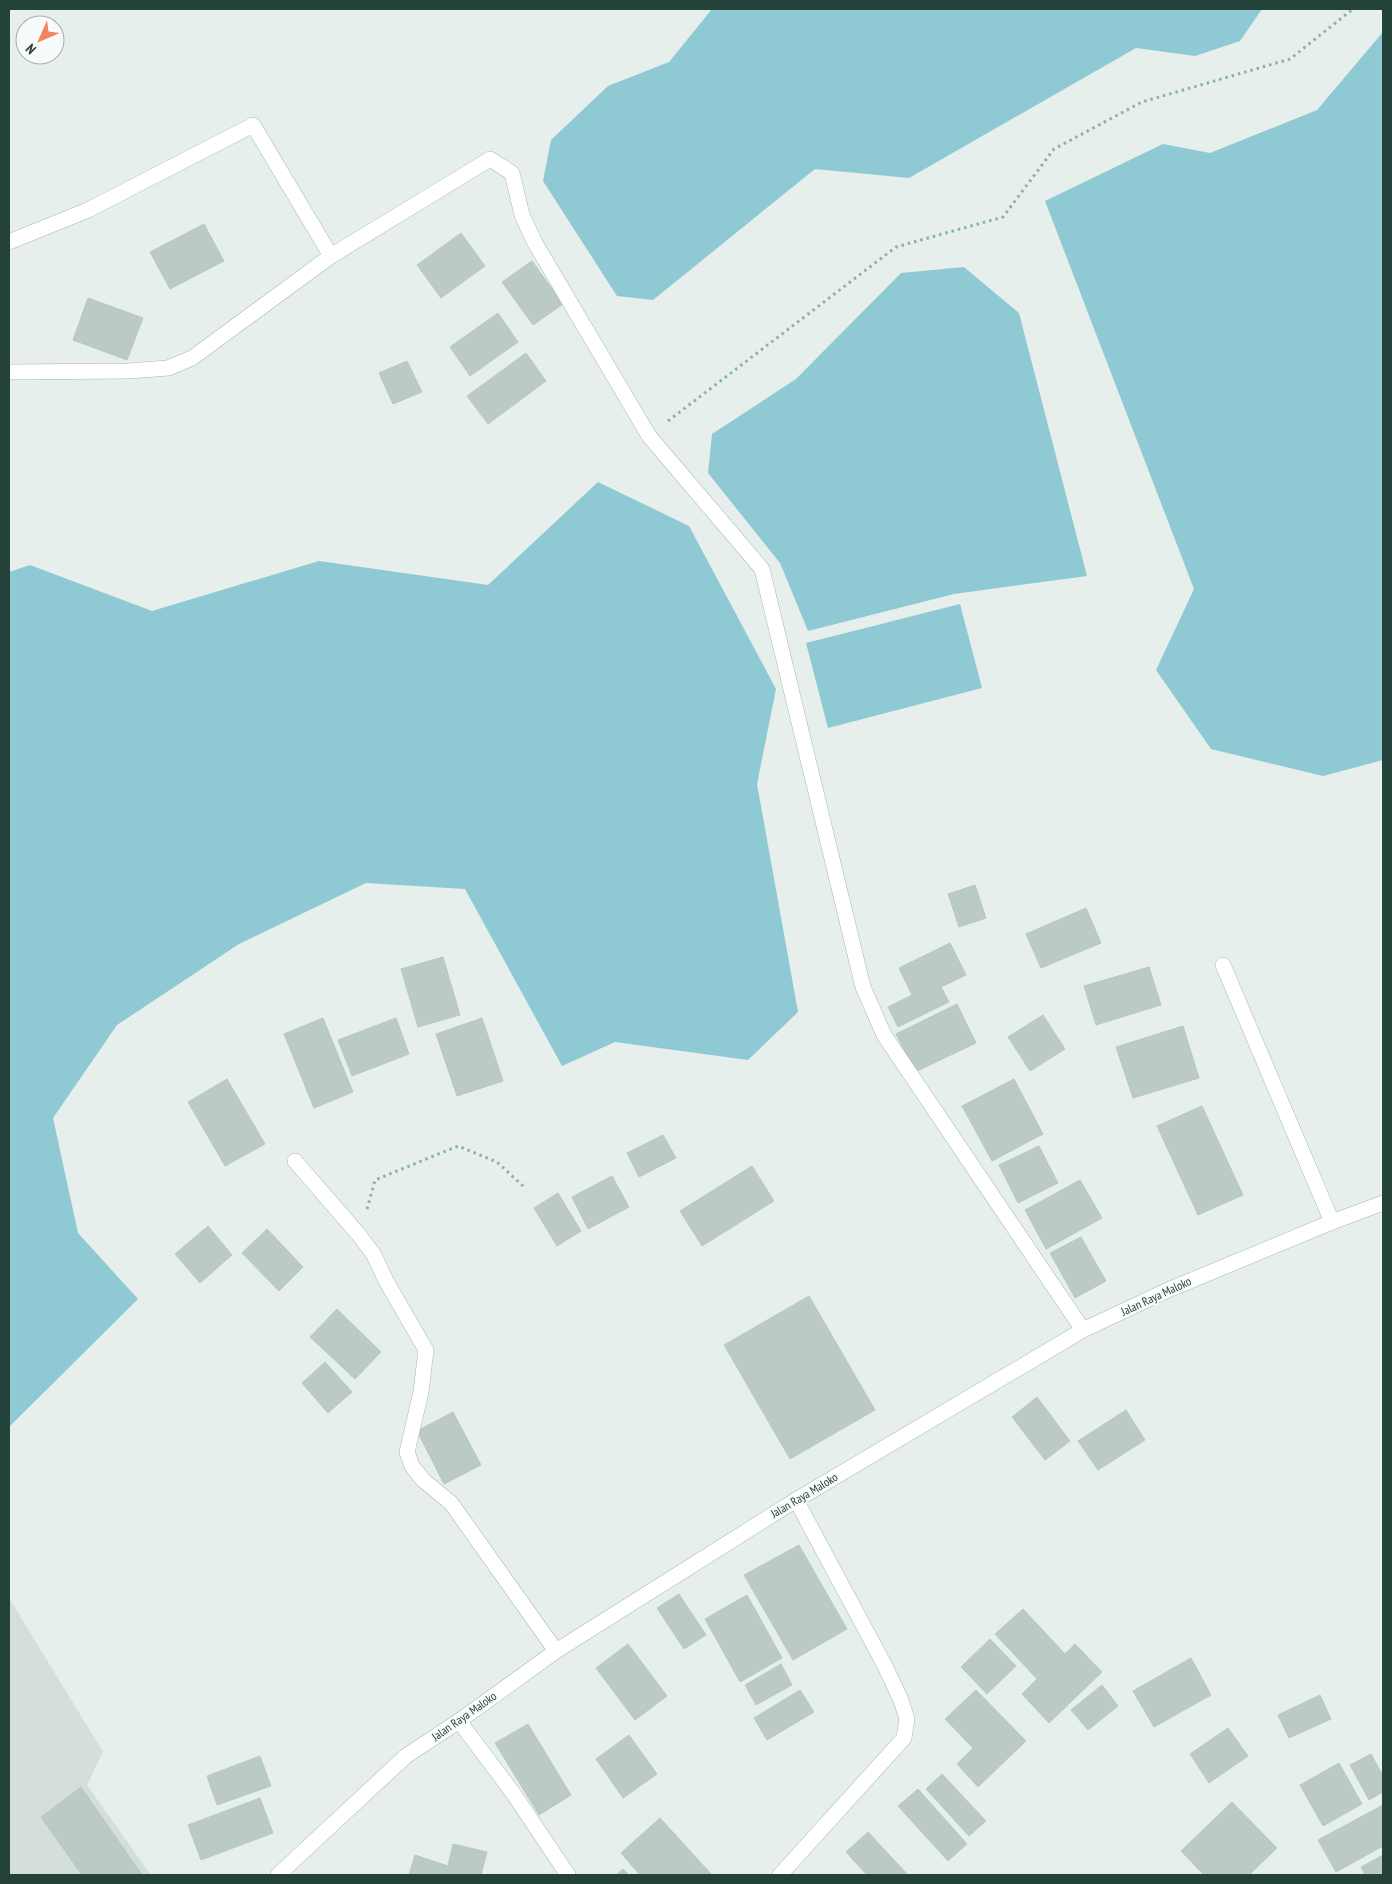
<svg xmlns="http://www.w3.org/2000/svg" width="1392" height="1884" font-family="'PT Sans Narrow',sans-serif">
<rect width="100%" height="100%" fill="#e6efeb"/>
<path fill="#d4dfda" d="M9,1598L103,1752L87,1785L151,1875H9Z"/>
<path fill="#8ec9d4" d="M712,9H1262L1240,41L1195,56L1136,48L909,178L815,169L653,300L617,296L543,181L551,140L608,86L669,62Z
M1383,32V760L1323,776L1211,749L1156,670L1194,589L1045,201L1163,144L1210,153L1317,110Z
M964,267L1019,313L1087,576L954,594L808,631L780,563L708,473L712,434L796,379L901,273Z
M598,482L689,526L776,689L757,784L798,1012L748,1060L615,1042L562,1066L465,889L366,883L239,944L117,1025L53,1118L78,1233L138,1299L9,1427V572L30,565L152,611L319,561L488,585Z
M960,604L982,688L828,728L806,643Z"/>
<path fill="#bbcac4" stroke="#b8c9c2" d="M204,224L224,261L170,289L150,252Z
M461,233L485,266L441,298L417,265Z
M532,261L563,304L533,325L502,282Z
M88,298L143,318L127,360L73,340Z
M498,313L518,342L470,376L450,347Z
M526,353L546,381L488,424L467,396Z
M407,361L422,392L393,404L379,373Z
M975,885L986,918L959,927L948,894Z
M1086,908L1101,943L1041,968L1026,934Z
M950,943L966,975L941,987L949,1002L898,1027L888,1007L912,995L899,968Z
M443,957L460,1015L418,1027L401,969Z
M1149,967L1161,1005L1096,1025L1084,986Z
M957,1004L976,1043L915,1072L896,1034Z
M1043,1015L1065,1049L1030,1071L1008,1037Z
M323,1018L353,1092L314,1108L284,1034Z
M396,1018L409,1054L352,1076L338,1040Z
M482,1018L503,1081L457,1096L436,1034Z
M1183,1026L1199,1078L1133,1098L1116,1047Z
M227,1079L265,1144L225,1166L188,1102Z
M1014,1079L1043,1134L992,1161L962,1106Z
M1202,1106L1243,1195L1198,1215L1157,1126Z
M663,1135L676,1158L639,1177L627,1153Z
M1039,1146L1058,1183L1018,1203L999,1165Z
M752,1166L774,1201L702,1246L680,1211Z
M612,1176L629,1207L588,1229L572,1197Z
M1080,1180L1102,1218L1046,1249L1025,1210Z
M558,1193L581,1231L557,1246L534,1208Z
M208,1226L232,1255L200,1283L175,1254Z
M267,1229L303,1267L279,1291L242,1253Z
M1081,1237L1106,1281L1075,1298L1050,1253Z
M809,1296L875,1410L790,1459L724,1345Z
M337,1309L381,1352L355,1379L310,1337Z
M325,1362L352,1392L328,1413L302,1383Z
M1037,1397L1070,1441L1045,1460L1012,1417Z
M1126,1410L1145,1440L1098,1470L1078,1441Z
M453,1412L481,1465L444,1484L417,1431Z
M799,1545L847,1629L793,1660L744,1575Z
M679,1594L706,1635L684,1649L657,1608Z
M747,1595L782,1658L740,1682L705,1619Z
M1023,1609L1065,1654L1075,1644L1102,1672L1049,1723L1022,1694L1037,1679L995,1634Z
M990,1639L1016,1666L987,1694L961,1667Z
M628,1644L667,1696L635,1720L596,1668Z
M1191,1658L1211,1695L1154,1727L1133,1691Z
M781,1664L792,1685L756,1705L745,1685Z
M1102,1685L1118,1706L1088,1730L1071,1710Z
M800,1690L814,1712L767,1740L754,1718Z
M976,1690L1026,1741L978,1787L957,1764L973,1748L945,1719Z
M1320,1695L1331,1719L1289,1738L1278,1715Z
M528,1724L571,1795L539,1815L495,1743Z
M1228,1728L1248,1756L1209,1783L1190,1754Z
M629,1735L657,1774L623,1798L596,1759Z
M1371,1754L1383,1776V1792L1369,1800L1350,1765Z
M260,1756L271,1786L217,1805L207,1776Z
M1339,1763L1362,1804L1323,1826L1300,1785Z
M942,1774L986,1821L969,1836L926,1789Z
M81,1787L142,1875H82L41,1817Z
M918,1789L967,1844L948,1861L898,1806Z
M260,1798L273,1833L201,1860L188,1825Z
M1232,1802L1277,1848L1249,1875H1204L1181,1851Z
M1383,1805V1846L1336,1872L1318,1840Z
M660,1818L712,1875H640L621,1853Z
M868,1832L908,1875H867L846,1852Z
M453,1844L487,1852L481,1875H409L415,1855L448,1866Z
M1383,1855V1875H1365L1361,1867Z
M623,1869L629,1875H616Z"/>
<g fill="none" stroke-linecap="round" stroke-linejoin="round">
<g stroke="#a8b8b2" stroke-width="16">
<path id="service" d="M1223,965L1332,1222"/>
</g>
<g stroke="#a8b8b2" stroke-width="16">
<path id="minor" d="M9,242L88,210L253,125L331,256
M9,372L128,371L168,368L192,358L331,256L490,159L512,173L522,215L535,243L649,436L762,569L863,987L884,1035L1083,1330
M295,1161L359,1235L374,1255L386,1281L426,1350L421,1392L407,1452L412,1466L423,1480L451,1503L556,1651
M459,1721L513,1793L568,1875
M780,1875L904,1738L907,1719L901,1700L884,1664L796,1500"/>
</g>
<g stroke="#a8b8b2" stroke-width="16">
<path id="tertiary" d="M278,1875L406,1756L459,1721L556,1651L796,1500L1083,1330L1168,1290L1332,1222L1383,1203"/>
</g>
<path stroke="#86b3a5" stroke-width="3" stroke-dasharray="2.5 4" stroke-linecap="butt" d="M668,421L896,247L1003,217L1054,149L1142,102L1290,59L1353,9
M367,1209L375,1180L458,1146L497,1162L523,1186"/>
<use href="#service" stroke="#fff" stroke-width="15"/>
<use href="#minor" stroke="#fff" stroke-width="15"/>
<use href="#tertiary" stroke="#fff" stroke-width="15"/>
</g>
<g text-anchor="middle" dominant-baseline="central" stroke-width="4.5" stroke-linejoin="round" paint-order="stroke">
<g font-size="12" fill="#24423a" stroke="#f7fbf9">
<text transform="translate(1156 1296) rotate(-25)">Jalan Raya Maloko</text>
<text transform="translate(804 1495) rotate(-31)">Jalan Raya Maloko</text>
<text transform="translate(464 1716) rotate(-35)">Jalan Raya Maloko</text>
</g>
</g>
<rect width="1392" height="1884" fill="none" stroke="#24423a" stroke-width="20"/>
<g transform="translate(40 40) rotate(225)"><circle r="24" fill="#f7fbf9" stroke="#a3b1ad"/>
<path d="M0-4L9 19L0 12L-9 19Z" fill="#f4845f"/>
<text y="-8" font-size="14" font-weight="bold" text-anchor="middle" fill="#24423a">N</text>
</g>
</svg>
